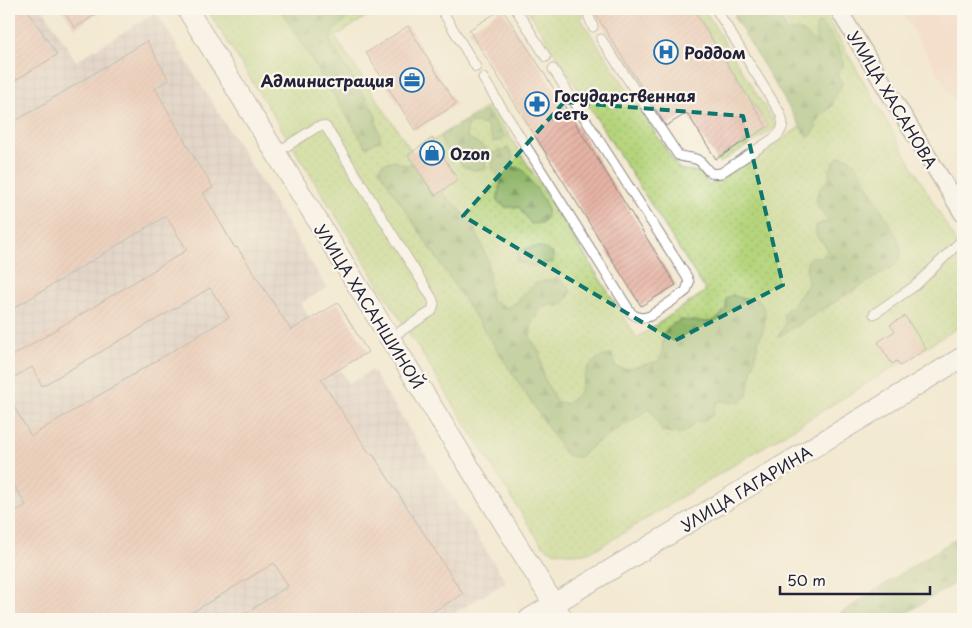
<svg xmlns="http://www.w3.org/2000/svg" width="972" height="628" font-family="'Playpen Sans',sans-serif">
<defs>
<pattern id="industrial-grid" width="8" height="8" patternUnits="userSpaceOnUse" patternTransform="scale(1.25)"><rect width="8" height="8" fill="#d1bfbe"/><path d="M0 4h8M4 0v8" fill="none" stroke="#b3a4a4"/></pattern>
<pattern id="grass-dots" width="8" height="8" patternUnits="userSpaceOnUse" patternTransform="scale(1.25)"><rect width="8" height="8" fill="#b5d47b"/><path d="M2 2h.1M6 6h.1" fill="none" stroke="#9bb66b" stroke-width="1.8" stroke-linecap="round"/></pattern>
<pattern id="forest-firs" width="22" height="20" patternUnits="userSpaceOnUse" patternTransform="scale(1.25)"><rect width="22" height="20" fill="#90b66b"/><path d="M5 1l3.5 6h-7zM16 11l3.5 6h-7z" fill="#759459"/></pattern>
<pattern id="building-hatch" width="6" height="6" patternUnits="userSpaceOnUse" patternTransform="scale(1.25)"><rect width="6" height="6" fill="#e6b4a5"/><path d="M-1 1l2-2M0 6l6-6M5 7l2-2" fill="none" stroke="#c59a8f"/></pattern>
</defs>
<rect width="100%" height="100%" fill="#fbf7ec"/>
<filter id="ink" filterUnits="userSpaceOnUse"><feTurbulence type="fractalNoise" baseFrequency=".02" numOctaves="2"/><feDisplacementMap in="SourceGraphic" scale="10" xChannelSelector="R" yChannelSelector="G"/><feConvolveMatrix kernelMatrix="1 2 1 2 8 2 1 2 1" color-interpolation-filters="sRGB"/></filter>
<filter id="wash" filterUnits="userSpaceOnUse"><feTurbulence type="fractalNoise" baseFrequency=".0096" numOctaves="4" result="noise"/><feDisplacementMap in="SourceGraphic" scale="20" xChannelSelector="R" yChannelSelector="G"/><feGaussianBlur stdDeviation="1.12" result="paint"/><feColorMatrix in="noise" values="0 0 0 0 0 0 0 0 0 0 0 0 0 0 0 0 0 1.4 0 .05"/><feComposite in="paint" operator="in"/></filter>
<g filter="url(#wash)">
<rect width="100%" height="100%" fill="#f3e9d1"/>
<path fill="#f6d2c4" d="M900,9H963V115Z"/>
<path fill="url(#industrial-grid)" d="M9,9H43L76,61L156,12L327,288L301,303L349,384L372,370L506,582L444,619H9Z"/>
<path fill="url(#grass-dots)" stroke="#6c7b5b" d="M207,9H378L335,37L413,153L490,105L637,338L706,291L527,9H584L581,19L679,169L700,172L709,186L834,105L779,9H822L963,254V322L959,327L602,546L590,552L576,554L552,551L542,545L528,524Z
M693,9H704L777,127L720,163L716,160L768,127Z"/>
<path fill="url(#forest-firs)" stroke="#596c53" d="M280,9H346L345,21L334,30L330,42L375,113L376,121L381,140L366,147Z
M738,9H776L789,32C802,28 805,32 814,41L816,40C817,34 813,26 819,23C828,27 846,56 843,66C842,68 840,70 838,72L837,75L842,83L840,89L834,98L831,107L823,114L817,122L815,130L811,136H807L803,131L735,18V14Z
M487,111L505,137L500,141H493L486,125L475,123L467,125V138L476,142L486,149L485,162L486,169L474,170L462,166L459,157C450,152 441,148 441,137L446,131Z
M508,148L513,157L512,166L523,170L542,197L547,207V215L543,223L531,224L519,207H505L497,201L501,179L492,168L493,153Z
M839,156L849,158L857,166L899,241C901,251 902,257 895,265L778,337L786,322L783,316L787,309L793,306L808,284L806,267L808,260L812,256L821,257L826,254L827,248L816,235V225L822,223H829C816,204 809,196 830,179L829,170Z
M394,160C404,167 411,165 422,161L445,196L458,207L475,229L488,261L491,300L507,308L517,302L525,293L536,283L557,278L570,287V295L561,306L544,305L532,321L530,337L540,354L543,376L556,401L566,404L579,393L588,367L599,358L612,354L616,367L627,369L659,361L662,353L663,334L670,326L681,320L709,322L719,318L726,308V299L732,295L744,299H758L765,311L764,327L758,343L747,396C739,404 732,404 722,400L715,405L713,415L704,421L695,422C684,437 678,434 662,431L659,424L651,411L648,410L592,446L580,457H573L566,455L379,170L383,164Z
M533,247H541L553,254V262L533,266L516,262L519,251Z
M963,534V578L897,619H832L869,594Z"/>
<g id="blocks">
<path fill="url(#building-hatch)" d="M9,9H27L57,55L9,84Z
M62,9H104L75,28Z
M502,9L537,62L676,285L641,306L469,30Z
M597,9H693L767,127L716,159L687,113L666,126L596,15Z
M408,26L456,104L415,130L366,53Z
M147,41L169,80L155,88L200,168L201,167L213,188L203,193L235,248L237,247L291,330L338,303L368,352L321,380L370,454L372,453L463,594L420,619H237L288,586L274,563L181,619H9V515L26,505L9,478V398L31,436L229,317L210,288L42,386L32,367L9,380V358L187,250L166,216L9,311V125Z
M432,138L458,180L435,196L408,155Z
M905,316L926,349L900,366L897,361L892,364L878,342L895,331L890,325Z"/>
</g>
</g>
<g filter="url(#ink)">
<use href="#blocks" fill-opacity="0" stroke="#8a8686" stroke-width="1"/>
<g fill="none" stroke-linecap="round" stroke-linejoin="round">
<g stroke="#8a8686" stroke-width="11">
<path id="service" d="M441,9L476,67
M516,9L546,57
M591,9L589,17L593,27
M601,39L678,155C684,158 692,157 698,160C708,166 705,176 721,173L777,136C784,128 784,123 780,113L716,9
M483,78L631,313C637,318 642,319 650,316L682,294L686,291L689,282L687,277L553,69
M276,153L317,127L321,126L326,127L432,298L434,303L432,311L390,338
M874,314L916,285L963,239"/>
</g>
<g stroke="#8a8686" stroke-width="19">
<path id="minor" d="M838,9L963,214"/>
</g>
<g stroke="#8a8686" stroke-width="22">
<path id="tertiary" d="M187,9L563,619
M529,619L963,357"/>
</g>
<use href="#service" stroke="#fff" stroke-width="9"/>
<use href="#minor" stroke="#fff" stroke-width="16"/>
<use href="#tertiary" stroke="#fff" stroke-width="20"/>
</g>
</g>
<path d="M0 0H972V628H0ZM564,102L743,116L783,285L674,341L463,216Z" fill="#f3e9d1" fill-opacity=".55" fill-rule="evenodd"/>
<path fill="none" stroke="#0f766e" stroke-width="4" stroke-dasharray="10 6" stroke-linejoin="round" d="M564,102L743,116L783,285L674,341L463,216Z"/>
<defs>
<g id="hospital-ring" transform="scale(1.25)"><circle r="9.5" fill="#fbf7ec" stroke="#1f6fb2" stroke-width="1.5"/><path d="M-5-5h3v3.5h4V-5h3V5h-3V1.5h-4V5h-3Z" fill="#1f6fb2"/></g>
<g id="office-ring" transform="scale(1.25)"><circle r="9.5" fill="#fbf7ec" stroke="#1f6fb2" stroke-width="1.5"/><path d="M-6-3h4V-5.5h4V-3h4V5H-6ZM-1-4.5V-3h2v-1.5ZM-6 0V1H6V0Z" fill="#1f6fb2"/></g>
<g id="pharmacy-ring" transform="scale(1.25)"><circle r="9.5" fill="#fbf7ec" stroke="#1f6fb2" stroke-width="1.5"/><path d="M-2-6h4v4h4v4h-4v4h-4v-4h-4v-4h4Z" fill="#1f6fb2"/></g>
<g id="shop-ring" transform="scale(1.25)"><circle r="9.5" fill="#fbf7ec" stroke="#1f6fb2" stroke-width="1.5"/><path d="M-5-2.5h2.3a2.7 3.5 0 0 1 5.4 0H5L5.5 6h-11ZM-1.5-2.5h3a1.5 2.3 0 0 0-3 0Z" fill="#1f6fb2"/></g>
</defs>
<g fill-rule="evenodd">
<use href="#hospital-ring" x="666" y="52"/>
<use href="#office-ring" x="412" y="80"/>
<use href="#pharmacy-ring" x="537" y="104"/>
<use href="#shop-ring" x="432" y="153"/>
</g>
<g text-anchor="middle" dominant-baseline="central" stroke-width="4.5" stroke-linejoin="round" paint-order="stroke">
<g font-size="16" font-weight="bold" fill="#22223b" stroke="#fbf7ec" text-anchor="start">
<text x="684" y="52">Роддом</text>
<text x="394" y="80" text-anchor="end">Администрация</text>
<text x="554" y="95">Государственная<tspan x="554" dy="18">сеть</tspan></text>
<text x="450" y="153">Ozon</text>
</g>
<g font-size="16" fill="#22223b" stroke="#fbf7ec">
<text transform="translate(893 99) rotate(59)">УЛИЦА ХАСАНОВА</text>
<text transform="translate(370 306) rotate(58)">УЛИЦА ХАСАНШИНОЙ</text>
<text transform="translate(746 488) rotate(-31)">УЛИЦА ГАГАРИНА</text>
</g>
</g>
<rect width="972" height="628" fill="none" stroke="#fbf7ec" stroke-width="30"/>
<path d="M780 586v8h150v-8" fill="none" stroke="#22223b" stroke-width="2.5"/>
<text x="787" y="586" font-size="15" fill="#22223b" stroke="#fbf7ec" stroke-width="4" paint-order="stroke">50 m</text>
</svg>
